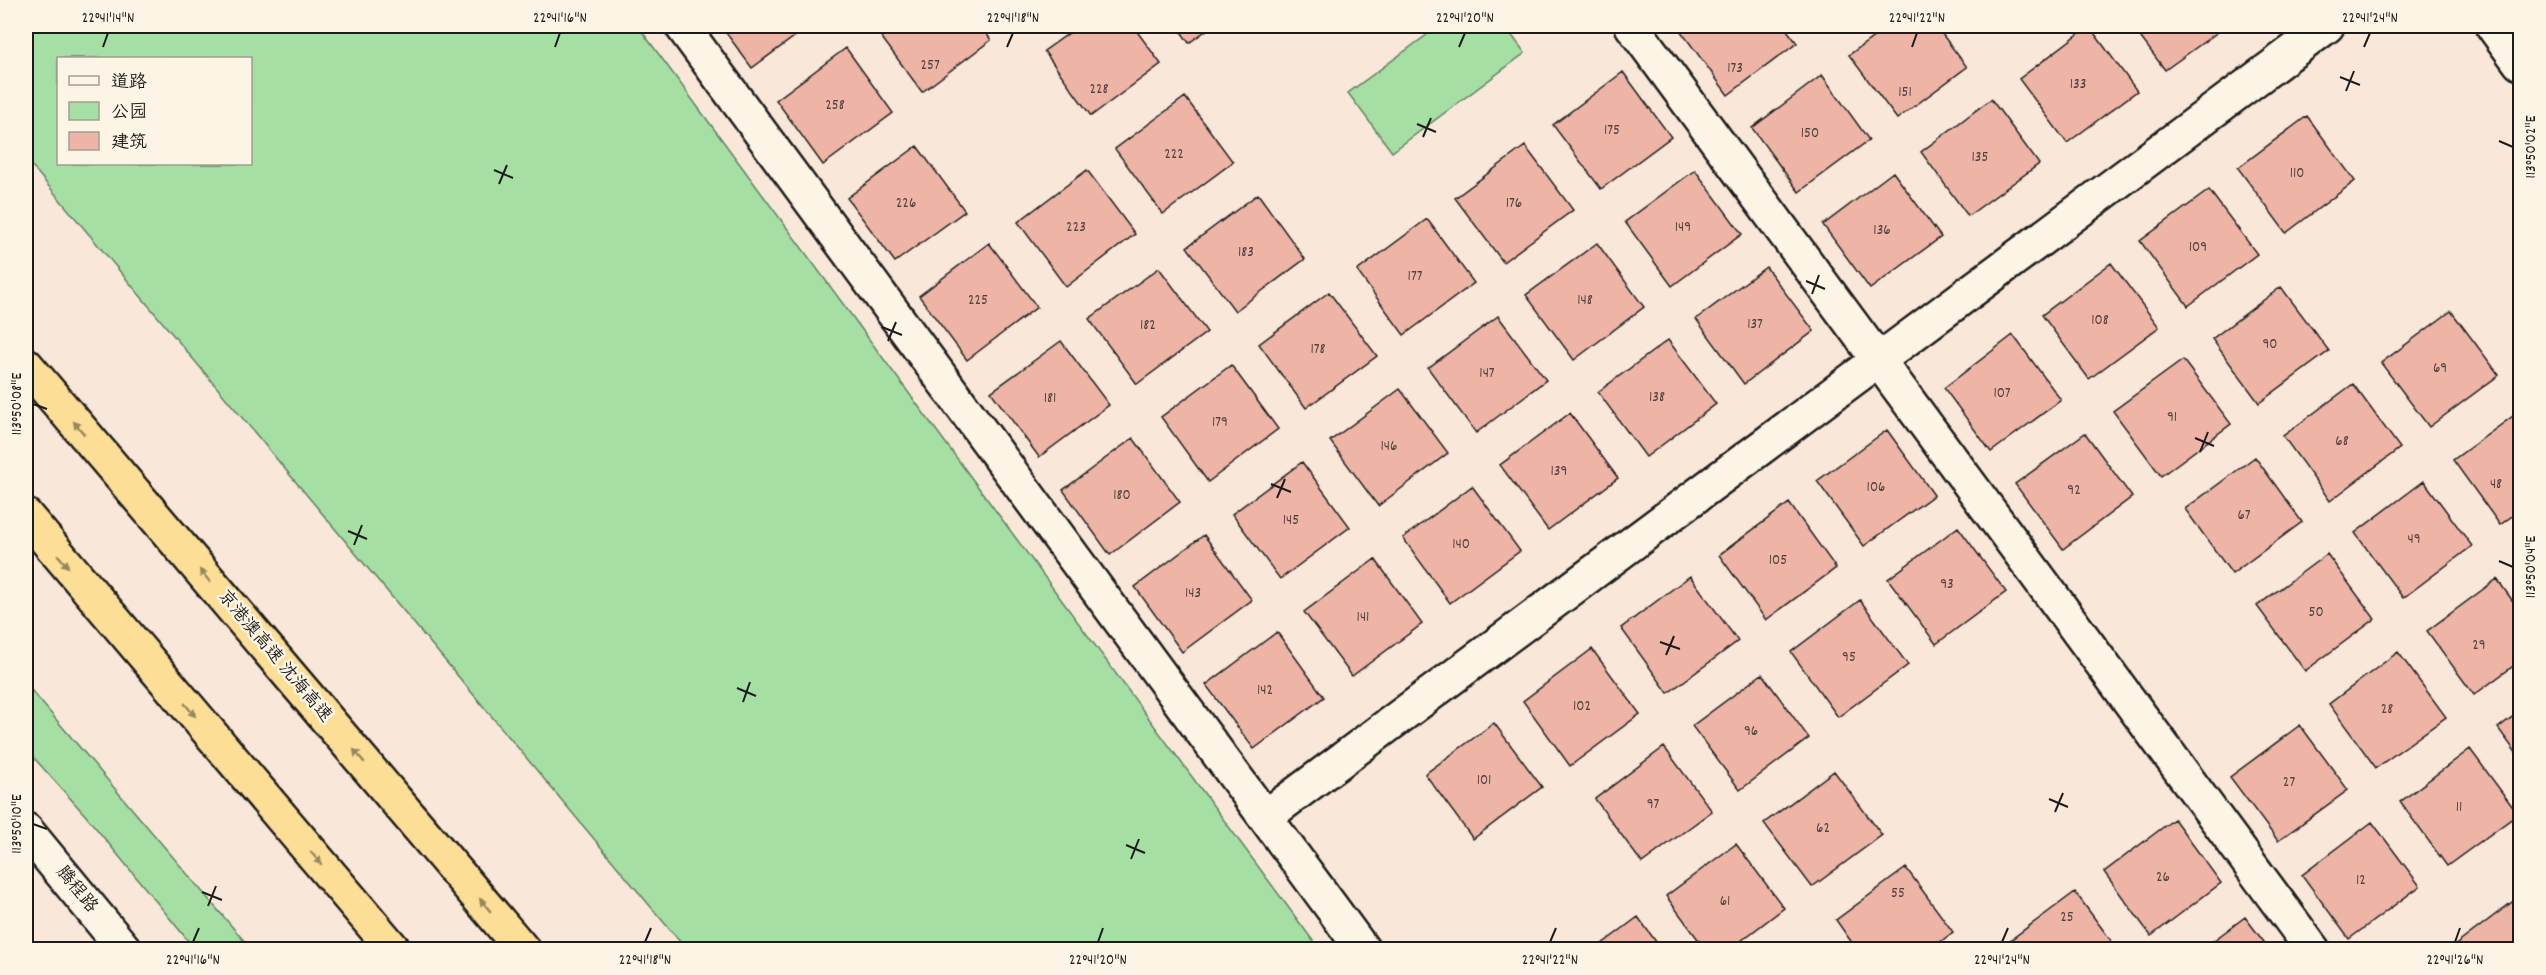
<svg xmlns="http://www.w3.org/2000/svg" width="2546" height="975" font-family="Dekko,'LXGW WenKai TC',sans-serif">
<rect width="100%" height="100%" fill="#f9e8d9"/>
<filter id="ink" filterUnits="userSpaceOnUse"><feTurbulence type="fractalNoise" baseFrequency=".0167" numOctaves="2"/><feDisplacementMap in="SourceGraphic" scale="12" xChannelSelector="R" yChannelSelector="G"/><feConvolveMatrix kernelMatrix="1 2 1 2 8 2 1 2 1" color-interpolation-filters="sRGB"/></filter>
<g filter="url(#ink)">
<path fill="#a5dfa4" stroke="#607e60" stroke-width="1.5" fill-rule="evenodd" d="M26,26H638L1319,949H686L26,159ZM58,58H250V164H58Z
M1439,26H1505L1525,53L1392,152L1348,93Z
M26,684L251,949H195L86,816L26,749Z"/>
<path fill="#eeb5a7" stroke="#1c1c1c" stroke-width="1.5" d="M721,26H809L752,68Z
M876,26H981L991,40L922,92L874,27Z
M1079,26H1133L1161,64L1091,116L1044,51Z
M1177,26H1212L1189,43Z
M1686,26H1784L1797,43L1728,95L1680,30Z
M1889,26H1936L1967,67L1897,119L1849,55Z
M2089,26L2137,91L2067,143L2019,79Z
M2132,26H2226L2165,70Z
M846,48L893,113L823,165L776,100Z
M1623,72L1671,137L1601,189L1553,125Z
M1822,75L1869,140L1799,192L1752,128Z
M1185,97L1233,162L1163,214L1115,149Z
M1991,99L2039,164L1968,216L1921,152Z
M2307,116L2355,181L2286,233L2238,168Z
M917,146L965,211L895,262L847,198Z
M1525,146L1573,210L1503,262L1455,198Z
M1087,170L1135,234L1066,287L1018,222Z
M1695,170L1742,234L1672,286L1625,222Z
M1893,172L1941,237L1870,289L1823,225Z
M2209,190L2257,254L2188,306L2140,241Z
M1258,194L1305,259L1235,311L1187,247Z
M1427,219L1474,283L1404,335L1357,271Z
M989,243L1037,307L967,360L919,296Z
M1597,243L1644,307L1574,360L1526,295Z
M2111,263L2159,327L2089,379L2042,315Z
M1766,267L1814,331L1744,384L1696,319Z
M1159,268L1207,332L1137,384L1089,319Z
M2281,287L2329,351L2259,403L2212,339Z
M1329,292L1377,356L1306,408L1259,344Z
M2451,311L2499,375L2429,427L2381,363Z
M1498,316L1546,380L1476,433L1428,368Z
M2013,335L2061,400L1991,452L1944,388Z
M1668,340L1716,404L1646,457L1598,392Z
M1061,341L1109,405L1039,457L991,392Z
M2183,360L2231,424L2161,476L2113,411Z
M1231,365L1278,429L1208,482L1161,417Z
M2353,384L2400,448L2330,501L2283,436Z
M1400,389L1448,453L1378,506L1330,441Z
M2520,411V510L2500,525L2453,460Z
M1570,413L1618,478L1548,530L1500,465Z
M1887,430L1934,495L1864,546L1817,481Z
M2085,433L2132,497L2063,549L2015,484Z
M1133,438L1180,502L1110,555L1063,490Z
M2255,457L2302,522L2232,574L2185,509Z
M1302,462L1350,527L1280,579L1232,514Z
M2424,481L2472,546L2403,598L2355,533Z
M1472,486L1520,551L1450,603L1403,538Z
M1789,503L1836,568L1766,620L1719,555Z
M1958,527L2006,592L1936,644L1888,579Z
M1204,535L1252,600L1182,652L1135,587Z
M2327,554L2375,619L2305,671L2257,606Z
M1375,559L1422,624L1352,676L1304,612Z
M1690,576L1738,641L1668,693L1621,628Z
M2497,579L2520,611V661L2474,695L2427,631Z
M1860,600L1908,665L1838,717L1791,652Z
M1277,632L1324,697L1254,749L1206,685Z
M1592,649L1640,714L1570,766L1523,701Z
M2398,652L2446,717L2376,768L2329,704Z
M1762,674L1809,738L1740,790L1692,726Z
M2520,711V758L2498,728Z
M1494,723L1542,787L1473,839L1425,774Z
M2300,725L2348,790L2278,841L2230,777Z
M1664,747L1712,811L1642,863L1595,799Z
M2470,749L2518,814L2447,866L2400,802Z
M1834,771L1882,835L1812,887L1764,823Z
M2174,819L2221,883L2151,936L2104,872Z
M2372,822L2420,886L2349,939L2302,875Z
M1736,844L1784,908L1729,950H1706L1666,896Z
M1906,868L1953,932L1930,950H1857L1836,920Z
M2075,892L2118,950H2009L2005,944Z
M2520,896V950H2449Z
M1638,917L1662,950H1594Z
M2245,917L2270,950H2201Z"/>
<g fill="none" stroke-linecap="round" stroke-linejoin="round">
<g stroke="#1c1c1c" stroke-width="38">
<path id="minor" d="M682,26L1363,950
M1632,26L2313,950
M2493,26L2520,63
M1265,817L2327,26
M26,830L125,950"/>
</g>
<g stroke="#1c1c1c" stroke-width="38">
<path id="highway" d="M26,365L523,950
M26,516L394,950"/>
</g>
<use href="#minor" stroke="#fcf5e5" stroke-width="33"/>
<use href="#highway" stroke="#fcde96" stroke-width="33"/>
</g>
<defs><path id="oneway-solid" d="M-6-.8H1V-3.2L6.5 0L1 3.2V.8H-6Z" transform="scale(1.5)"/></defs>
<g fill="#97875f">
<use href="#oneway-solid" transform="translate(79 428) rotate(-130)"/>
<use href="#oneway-solid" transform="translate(63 561) rotate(50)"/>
<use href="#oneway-solid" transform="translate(205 576) rotate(-130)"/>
<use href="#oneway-solid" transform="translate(190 710) rotate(50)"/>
<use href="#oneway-solid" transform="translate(359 756) rotate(-130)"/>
<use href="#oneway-solid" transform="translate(316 858) rotate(50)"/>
<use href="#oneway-solid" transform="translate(485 905) rotate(-130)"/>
</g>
</g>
<path fill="none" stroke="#1c1c1c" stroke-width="2" d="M103,47L108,33M555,47L560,33M1007,47L1013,33M1459,47L1465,33M1912,47L1917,33M2364,47L2370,33M2340,77L2360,85M2346,91L2354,71M1417,124L1436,132M1423,137L1431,118M2499,141L2513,147M494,170L513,178M499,184L507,165M1806,281L1825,289M1812,294L1819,275M882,327L902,335M888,341L896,322M33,404L47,409M2195,438L2214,446M2200,452L2208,432M1271,484L1291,492M1277,498L1285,479M348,531L367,539M354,545L362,525M2499,561L2513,567M1660,642L1680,649M1666,655L1674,636M737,688L756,696M743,702L750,682M2049,799L2068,807M2055,812L2063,793M33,824L47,829M1126,845L1145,853M1131,859L1139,839M202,892L222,900M208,906L216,886M193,942L199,928M645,942L651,928M1098,942L1103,928M1550,942L1556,928M2002,942L2008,928M2455,942L2460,928"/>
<g text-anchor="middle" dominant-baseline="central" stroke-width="5" stroke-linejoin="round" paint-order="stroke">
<g font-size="15" fill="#50423f">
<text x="930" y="66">257</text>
<text x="1735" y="69">173</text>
<text x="2078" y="85">133</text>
<text x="1099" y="90">228</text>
<text x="1905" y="93">151</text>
<text x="835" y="106">258</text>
<text x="1612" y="131">175</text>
<text x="1810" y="134">150</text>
<text x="1174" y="155">222</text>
<text x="1980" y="158">135</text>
<text x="2297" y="174">110</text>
<text x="906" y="204">226</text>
<text x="1514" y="204">176</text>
<text x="1076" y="228">223</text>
<text x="1683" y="228">149</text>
<text x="1882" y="231">136</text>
<text x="2198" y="248">109</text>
<text x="1246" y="253">183</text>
<text x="1415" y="277">177</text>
<text x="978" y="301">225</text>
<text x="1585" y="301">148</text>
<text x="2100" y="321">108</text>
<text x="1755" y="325">137</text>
<text x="1148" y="326">182</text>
<text x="2270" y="345">90</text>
<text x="1318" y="350">178</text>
<text x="2440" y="369">69</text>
<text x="1487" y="374">147</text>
<text x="2002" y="394">107</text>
<text x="1657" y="398">138</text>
<text x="1050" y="399">181</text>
<text x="2172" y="418">91</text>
<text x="1220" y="423">179</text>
<text x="2342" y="442">68</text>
<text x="1389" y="447">146</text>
<text x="1559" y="472">139</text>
<text x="2496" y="485">48</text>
<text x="1876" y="488">106</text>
<text x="2074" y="491">92</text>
<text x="1122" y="496">180</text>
<text x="2244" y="516">67</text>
<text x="1291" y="521">145</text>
<text x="2414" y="540">49</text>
<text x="1461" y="545">140</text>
<text x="1778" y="561">105</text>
<text x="1947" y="585">93</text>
<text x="1193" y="594">143</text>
<text x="2316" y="613">50</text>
<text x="1363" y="618">141</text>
<text x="2479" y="646">29</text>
<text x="1849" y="658">95</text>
<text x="1265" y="691">142</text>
<text x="1582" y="707">102</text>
<text x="2387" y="710">28</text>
<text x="1751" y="732">96</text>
<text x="1484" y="781">101</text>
<text x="2289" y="783">27</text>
<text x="1653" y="805">97</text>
<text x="2459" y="808">11</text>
<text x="1823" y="829">62</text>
<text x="2163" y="878">26</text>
<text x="2361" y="881">12</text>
<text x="1898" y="894">55</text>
<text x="1725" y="902">61</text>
<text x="2067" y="918">25</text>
</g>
<g font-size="18" fill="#1c1c1c" stroke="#fcf5e5">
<text transform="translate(274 657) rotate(50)">京港澳高速 沈海高速</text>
<text transform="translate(76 890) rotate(51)">腾程路</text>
</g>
</g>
<rect width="2546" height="975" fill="none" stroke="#fcf5e5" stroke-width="66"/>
<rect x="57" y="57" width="195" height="108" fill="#fcf5e5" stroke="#a29e95" stroke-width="1.5"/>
<rect x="69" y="76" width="30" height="9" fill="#fcf5e5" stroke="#a29e95" stroke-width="1.5"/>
<text x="111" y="87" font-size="18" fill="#1c1c1c">道路</text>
<rect x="69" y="102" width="30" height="18" fill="#a5dfa4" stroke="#a29e95" stroke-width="1.5"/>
<text x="111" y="117" font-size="18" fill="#1c1c1c">公园</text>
<rect x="69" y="132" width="30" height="18" fill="#eeb5a7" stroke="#a29e95" stroke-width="1.5"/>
<text x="111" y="147" font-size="18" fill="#1c1c1c">建筑</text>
<rect x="33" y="33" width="2480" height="909" fill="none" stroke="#1c1c1c" stroke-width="2"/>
<g font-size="15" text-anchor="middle" fill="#1c1c1c">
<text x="108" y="22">22°41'14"N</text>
<text x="560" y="22">22°41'16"N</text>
<text x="1013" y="22">22°41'18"N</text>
<text x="1465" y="22">22°41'20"N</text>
<text x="1917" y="22">22°41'22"N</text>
<text x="2370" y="22">22°41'24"N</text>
<text transform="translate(2530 147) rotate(-90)" y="5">113°50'02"E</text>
<text transform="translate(16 404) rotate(-90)" y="5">113°50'08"E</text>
<text transform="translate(2530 567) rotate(-90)" y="5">113°50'04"E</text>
<text transform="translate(16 824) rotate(-90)" y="5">113°50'10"E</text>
<text x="193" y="964">22°41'16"N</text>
<text x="645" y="964">22°41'18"N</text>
<text x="1098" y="964">22°41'20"N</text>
<text x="1550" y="964">22°41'22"N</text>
<text x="2002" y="964">22°41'24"N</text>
<text x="2455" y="964">22°41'26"N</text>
</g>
</svg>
